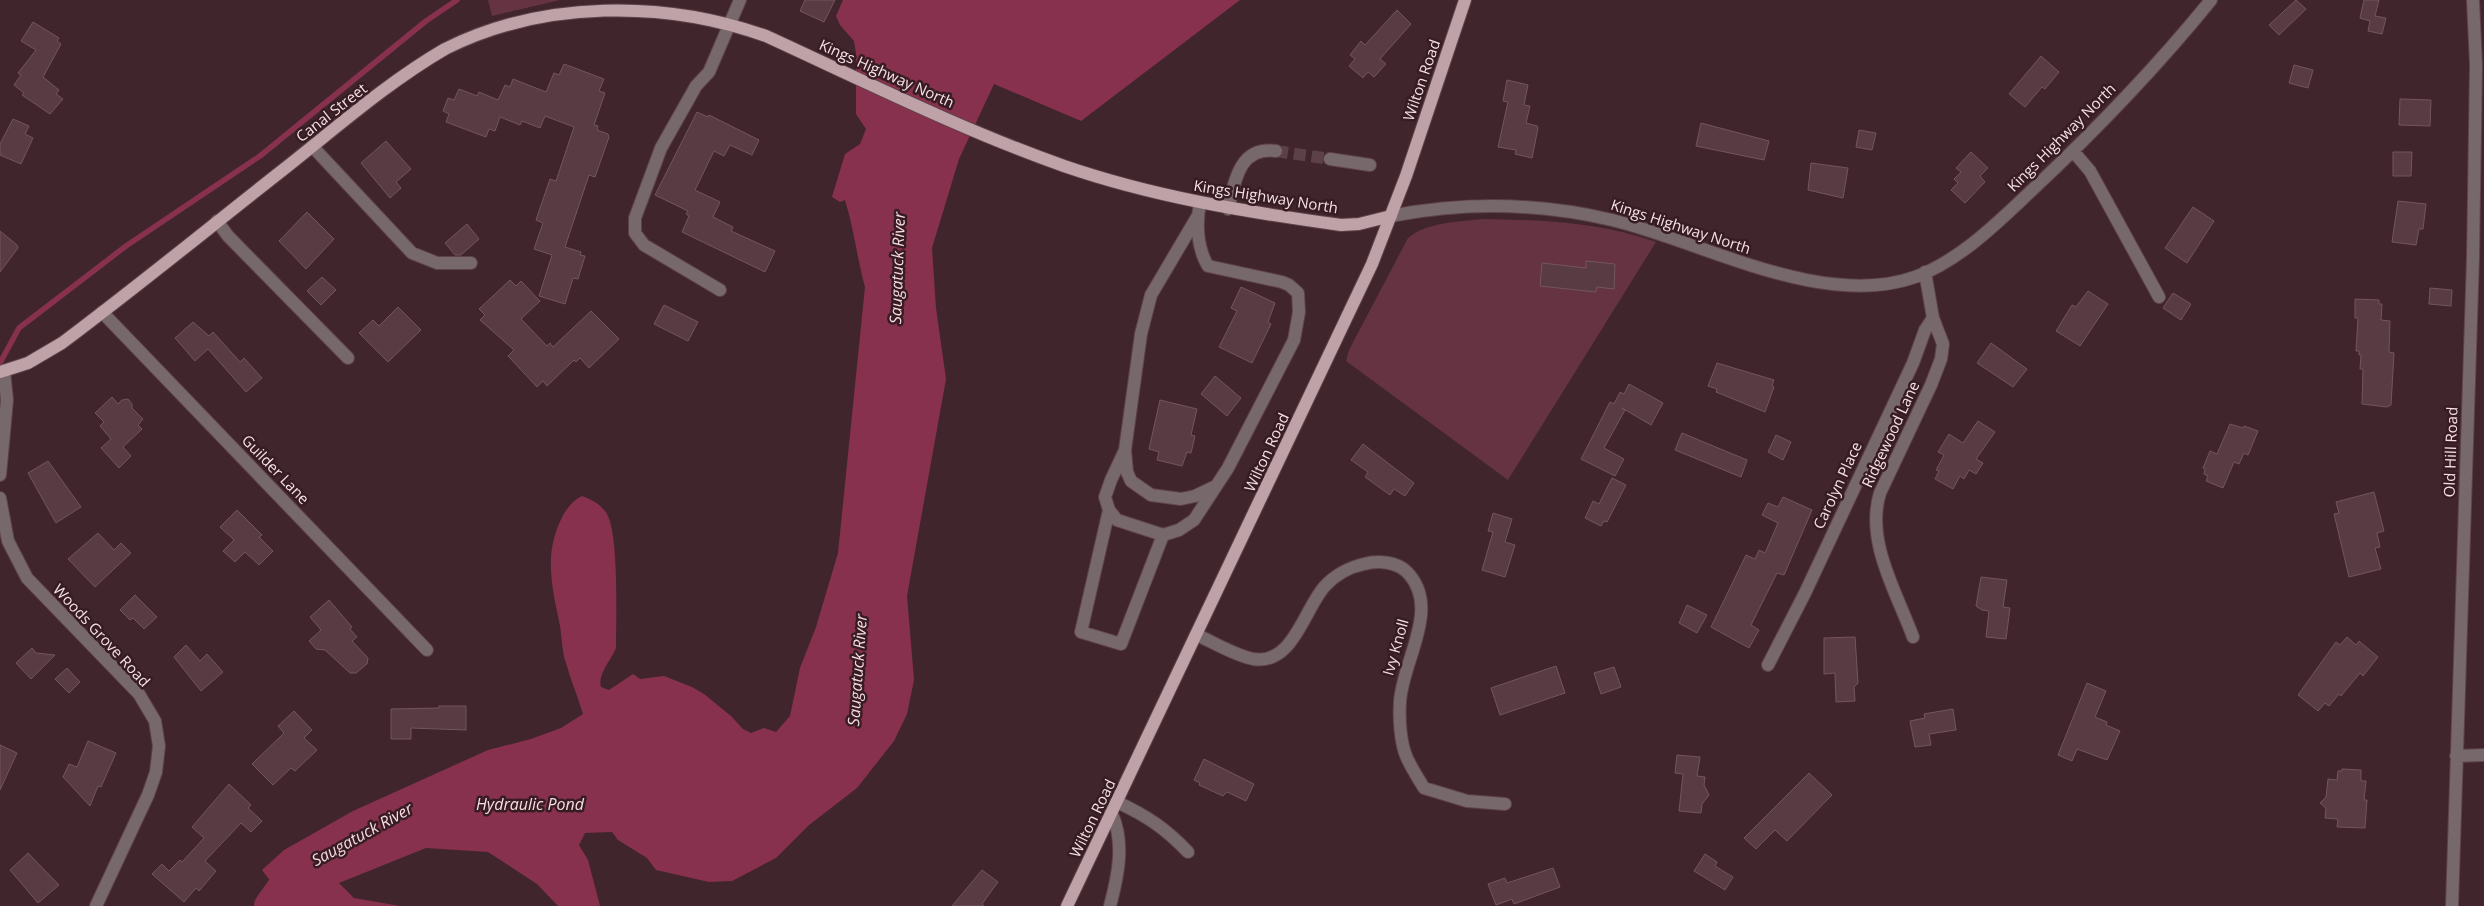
<svg xmlns="http://www.w3.org/2000/svg" width="2484" height="906" font-family="'Open Sans',sans-serif">
<rect width="100%" height="100%" fill="#41252d"/>
<path fill="#663342" d="M488,0H560L492,16Z
M1483,219C1542,220 1600,222 1656,242L1508,480L1346,361L1349,350L1408,238C1427,222 1458,222 1483,219Z"/>
<path fill="#87314e" d="M843,0H1240L1081,121L994,84L959,159L932,248L936,308L946,379L907,596L914,680L907,714L894,741L857,788L809,825L776,858L732,881L709,882L656,870L647,858L618,840L612,832L585,833L579,845L588,860L600,906H558L537,884L488,852L426,848L339,883L354,898L400,906H289L262,870L284,850L353,811L488,750L531,739L561,728L583,714C578,697 571,681 566,663C562,652 562,638 560,626C553,591 544,558 559,524C564,512 570,502 582,496C592,500 601,504 607,514C619,535 616,620 616,648C611,661 597,674 601,687L609,690L633,674L640,679L664,676L692,687L704,694L731,716L743,729L751,733L764,728L776,732L790,716L800,668L816,627L838,553L865,287C857,258 854,229 845,200L840,202L832,197L845,154L860,144L866,129L856,114V53L854,41L840,25L836,16Z"/>
<g fill="none" stroke-linecap="round" stroke-linejoin="round">
<path stroke="#87314e" stroke-width="5.5" d="M0,363L19,328L126,246L260,156L426,21L457,0"/>
<path stroke="#87314e" stroke-width="32" d="M270,906L295,871L310,862"/>
</g>
<path fill="#593b43" stroke="#75555d" d="M805,0H835L824,22L800,11Z
M2296,0L2306,9L2279,35L2269,25Z
M2364,0H2379L2375,16L2386,18L2382,34L2368,31L2370,21L2360,18Z
M1397,10L1411,24L1380,59L1386,64L1374,77L1368,72L1363,78L1349,66L1355,59L1350,55L1361,41L1365,45Z
M33,22L59,38L57,41L61,44L43,77L59,90L56,94L63,99L50,114L22,95L24,93L14,85L21,75L18,73L36,50L21,41Z
M2041,56L2059,72L2045,89L2042,87L2025,107L2009,94Z
M564,64L604,79L599,91L605,93L594,125L598,126L597,130L608,134L609,137L595,177L589,175L565,247L581,252L580,255L585,256L578,279L573,278L565,304L539,296L552,255L534,249L543,223L536,220L550,179L556,181L574,127L545,116L540,128L522,121L520,125L500,117L495,131L489,129L486,137L446,122L449,114L443,111L448,98L454,100L459,89L477,96L479,92L498,100L505,85L510,87L513,79L546,92L554,73L559,75Z
M2294,65L2313,70L2308,88L2289,83Z
M1507,80L1528,85L1524,105L1530,106L1526,123L1537,126L1538,128L1532,158L1515,154L1516,150L1498,147L1508,102L1503,101Z
M2400,99L2431,100L2430,126L2399,125Z
M697,112L708,117L709,115L759,140L752,155L730,145L724,156L714,151L695,190L720,202L713,217L733,227L731,231L775,251L765,272L682,232L689,216L686,214L688,211L655,195Z
M13,119L29,126L25,134L33,138L21,164L0,155V144Z
M1701,123L1769,141L1764,160L1696,146Z
M1859,130L1876,133L1872,150L1856,147Z
M386,141L411,169L396,182L401,188L390,198L361,163Z
M1971,152L1988,168L1980,176L1985,182L1965,203L1951,190L1958,183L1954,179L1961,172L1956,168Z
M2393,152H2412L2411,176H2393Z
M1811,163L1848,168L1843,198L1808,190Z
M2398,201L2426,204L2423,229H2419L2416,245L2392,242Z
M2193,207L2214,221L2187,263L2165,248Z
M307,212L334,239L306,269L279,241Z
M467,224L479,239L461,255H455L445,243Z
M0,231L17,245L18,248L0,272Z
M1586,261L1615,264L1614,289L1597,287L1596,292L1540,286L1542,263L1586,268Z
M322,277L336,290L321,305L307,291Z
M510,280L516,286L521,281L540,301L521,319L547,346L550,343L553,347L591,311L619,339L589,368L580,358L576,362L574,360L547,386L543,381L537,387L508,356L514,350L480,320L485,315L479,309Z
M1241,287L1275,303L1268,322L1271,324L1252,363L1219,347L1237,311L1231,308Z
M2430,288L2452,290L2451,306L2429,304Z
M2088,291L2108,304L2080,346L2056,331L2072,305L2076,307Z
M2173,293L2191,304L2181,320L2163,308Z
M2355,299L2379,300V304H2382L2381,320L2390,321L2389,352L2394,353L2391,405L2387,407L2362,404L2363,369H2360L2361,355H2359V351H2356L2358,318H2355Z
M664,305L698,322L688,341L654,324Z
M398,307L421,330L388,362L359,333L373,320L379,326Z
M193,322L209,336L213,332L240,362L244,358L262,378L246,392L208,349L195,361L175,338Z
M1991,343L2027,369L2013,387L1977,363Z
M1717,363L1774,380L1772,386L1774,387L1765,412L1716,392L1717,389L1708,386Z
M1215,376L1241,398L1227,416L1201,394Z
M1629,384L1663,403L1651,425L1622,408L1625,410L1604,448L1624,459L1615,476L1581,459L1610,402L1614,404L1620,392L1624,394Z
M112,397L118,404L122,400L128,399L132,404V408L143,419L138,425L142,429L123,447L131,456L119,468L101,448L111,439L100,426L104,422L95,413Z
M1160,400L1197,409L1191,435L1195,436L1191,453L1187,452L1182,466L1157,460L1159,452L1149,449Z
M1978,421L1995,432L1976,459L1983,463L1976,474L1969,470L1964,479L1960,476L1953,489L1935,479L1939,471L1936,470L1944,455L1938,452L1949,434L1963,443Z
M2230,424L2243,428L2244,426L2258,431L2248,455L2244,453L2239,464L2234,462L2223,488L2206,481L2208,476L2204,474L2205,469L2203,468L2210,451L2217,454Z
M1682,433L1747,460L1741,477L1675,450Z
M1776,435L1791,442L1783,460L1768,452Z
M1363,444L1414,483L1405,496L1394,489L1390,495L1365,477L1368,472L1351,460Z
M48,461L81,507L56,523L28,473Z
M1612,478L1626,485L1607,522L1604,521L1601,526L1585,518L1593,501L1599,504Z
M2374,492L2384,531L2377,533L2380,547L2375,548L2381,569L2349,577L2334,514L2339,513L2336,502Z
M1783,497L1812,510L1784,575L1777,573L1751,625L1759,630L1749,648L1711,627L1746,555L1755,559L1759,550L1765,553L1778,523L1762,515L1768,503L1778,507Z
M237,510L262,535L259,537L273,551L259,565L245,552L235,562L223,551L234,540L220,527Z
M1493,513L1512,519L1505,542L1515,545L1505,577L1482,570L1493,532L1488,531Z
M98,533L114,550L121,543L131,553L95,587L68,559Z
M1981,577L2007,580L2003,607L2010,608L2006,639L1986,637L1989,611L1982,610L1976,606Z
M135,595L157,617L144,629L133,618L130,620L120,610Z
M329,600L352,627L350,629L357,637L352,641L368,658L367,664L356,673H350L325,650L316,649L309,641L321,630L310,617Z
M1687,605L1707,615L1697,633L1679,623Z
M1855,637L1858,683L1854,687L1855,701L1836,702L1835,673L1824,674V638Z
M2347,637L2356,645L2359,641L2378,657L2363,676L2360,673L2341,696L2339,694L2329,706L2325,703L2318,711L2298,695L2336,642L2340,645Z
M186,645L200,661L207,654L223,672L201,691L174,657Z
M32,648L36,653L55,655L31,679L16,663Z
M1556,666L1565,693L1500,715L1491,688Z
M1614,667L1621,687L1601,694L1594,673Z
M67,668L80,682L69,693L55,679Z
M2087,683L2106,691L2095,717L2107,722L2106,725L2120,731L2107,760L2077,749L2072,761L2058,755Z
M439,706H466V730L411,728V739H391V709L439,708Z
M1953,709L1956,730L1929,734L1931,745L1915,747L1910,721L1925,718L1924,714Z
M294,711L312,730L304,738L317,750L295,771L291,768L273,785L252,764L284,733L278,726Z
M88,741L116,753L101,787L98,786L90,806L63,777L69,764L77,767Z
M0,745L17,753L0,790Z
M1677,755L1700,757L1697,776L1705,777L1704,785L1709,795L1702,804L1701,813L1679,811L1683,774L1675,773Z
M1204,759L1254,784L1246,801L1227,792L1223,796L1199,785L1200,783L1194,780Z
M2342,769L2361,770V781H2366L2364,800H2367L2365,828L2337,827L2338,819L2325,818L2326,808L2320,803L2326,797L2328,779L2337,780L2338,771H2342Z
M1809,773L1832,795L1787,841L1775,830L1756,849L1744,838Z
M229,784L251,805L248,808L262,821L251,832L241,823L205,861L216,871L199,891L196,888L184,902L152,874L162,864L169,871L180,860L182,862L204,838L192,827Z
M28,853L59,885L38,903L10,870Z
M1705,854L1717,862L1715,866L1733,877L1725,890L1694,871Z
M1553,868L1560,887L1514,904L1512,899L1496,905L1488,884L1505,878L1507,883Z
M982,870L998,882L982,904L984,906H952Z"/>
<g fill="none" stroke-linecap="round" stroke-linejoin="round">
<path stroke="#5c4149" stroke-width="12" stroke-dasharray="12 6" stroke-linecap="butt" d="M1276,151L1330,159"/>
<g stroke="#5e434a" stroke-width="14">
<path id="minor" d="M312,146L412,253L437,263H471
M2073,151L2090,171L2159,297
M1330,159L1370,165
M1228,209C1235,181 1239,146 1276,151
M1391,216C1464,202 1540,203 1612,220C1701,241 1822,310 1915,277C1959,261 1996,224 2029,193C2094,132 2155,69 2211,0
M1197,217L1151,295L1141,334L1125,450L1127,472L1131,481L1151,495L1181,499L1195,496L1214,487
M217,221L228,236L348,358
M720,290L644,245L635,233V218L661,148L696,86L709,72L740,0
M102,312L427,650
M1125,450L1111,480L1105,497L1109,510L1117,520L1163,535L1179,530L1194,520L1228,468L1294,340L1299,312L1298,293L1289,285L1282,282L1208,266C1197,248 1196,223 1200,203
M0,475L7,400L4,371
M0,498L8,541L27,578L139,694L155,721L159,746L156,772L148,795L96,906
M1109,510L1081,632L1121,644L1163,535
M1197,635C1215,643 1234,655 1253,659C1293,666 1304,609 1325,586C1335,575 1350,567 1364,564C1378,560 1397,562 1407,572C1442,608 1402,661 1400,702C1399,718 1400,743 1407,758C1412,769 1418,778 1424,788L1467,801L1505,804
M1913,637C1897,593 1865,541 1880,493L1931,385L1941,359L1943,344L1933,318L1925,272
M1768,665L1805,593L1913,363L1925,330L1933,318
M2456,756L2484,755
M1117,802C1147,816 1165,828 1188,852
M1110,906C1118,876 1125,843 1112,814
M2452,906L2473,258L2476,65L2473,0"/>
</g>
<g stroke="#5e434a" stroke-width="14">
<path id="major" d="M0,372L28,363L62,343C137,287 210,227 284,169C336,128 388,82 445,49C542,0 665,0 766,36C864,81 962,130 1064,166C1154,197 1247,212 1341,225L1359,224L1391,216
M1067,906L1372,264L1406,176L1465,0"/>
</g>
<use href="#minor" stroke="#77686c" stroke-width="12"/>
<use href="#major" stroke="#bfa1a8" stroke-width="12"/>
</g>
<g text-anchor="middle" dominant-baseline="central" stroke-width="5" stroke-linejoin="round" paint-order="stroke">
<g font-size="15" fill="#f4e1e5" stroke="#371c23">
<text transform="translate(887 73) rotate(24)">Kings Highway North</text>
<text transform="translate(1421 80) rotate(-71)">Wilton Road</text>
<text transform="translate(331 112) rotate(-38)">Canal Street</text>
<text transform="translate(2061 137) rotate(-45)">Kings Highway North</text>
<text transform="translate(1266 196) rotate(9)">Kings Highway North</text>
<text transform="translate(1681 226) rotate(18)">Kings Highway North</text>
<text transform="translate(1890 434) rotate(-65)">Ridgewood Lane</text>
<text transform="translate(1266 452) rotate(-65)">Wilton Road</text>
<text transform="translate(2450 452) rotate(-88)">Old Hill Road</text>
<text transform="translate(276 469) rotate(46)">Guilder Lane</text>
<text transform="translate(1837 485) rotate(-65)">Carolyn Place</text>
<text transform="translate(102 635) rotate(47)">Woods Grove Road</text>
<text transform="translate(1395 647) rotate(-74)">Ivy Knoll</text>
<text transform="translate(1092 818) rotate(-64)">Wilton Road</text>
</g>
<g font-size="16" font-style="italic" fill="#f7dce2" stroke="#371c23">
<text transform="translate(897 268) rotate(-88)">Saugatuck River</text>
<text transform="translate(857 670) rotate(-86)">Saugatuck River</text>
<text x="530" y="804">Hydraulic Pond</text>
<text transform="translate(362 834) rotate(-29)">Saugatuck River</text>
</g>
</g>
</svg>
